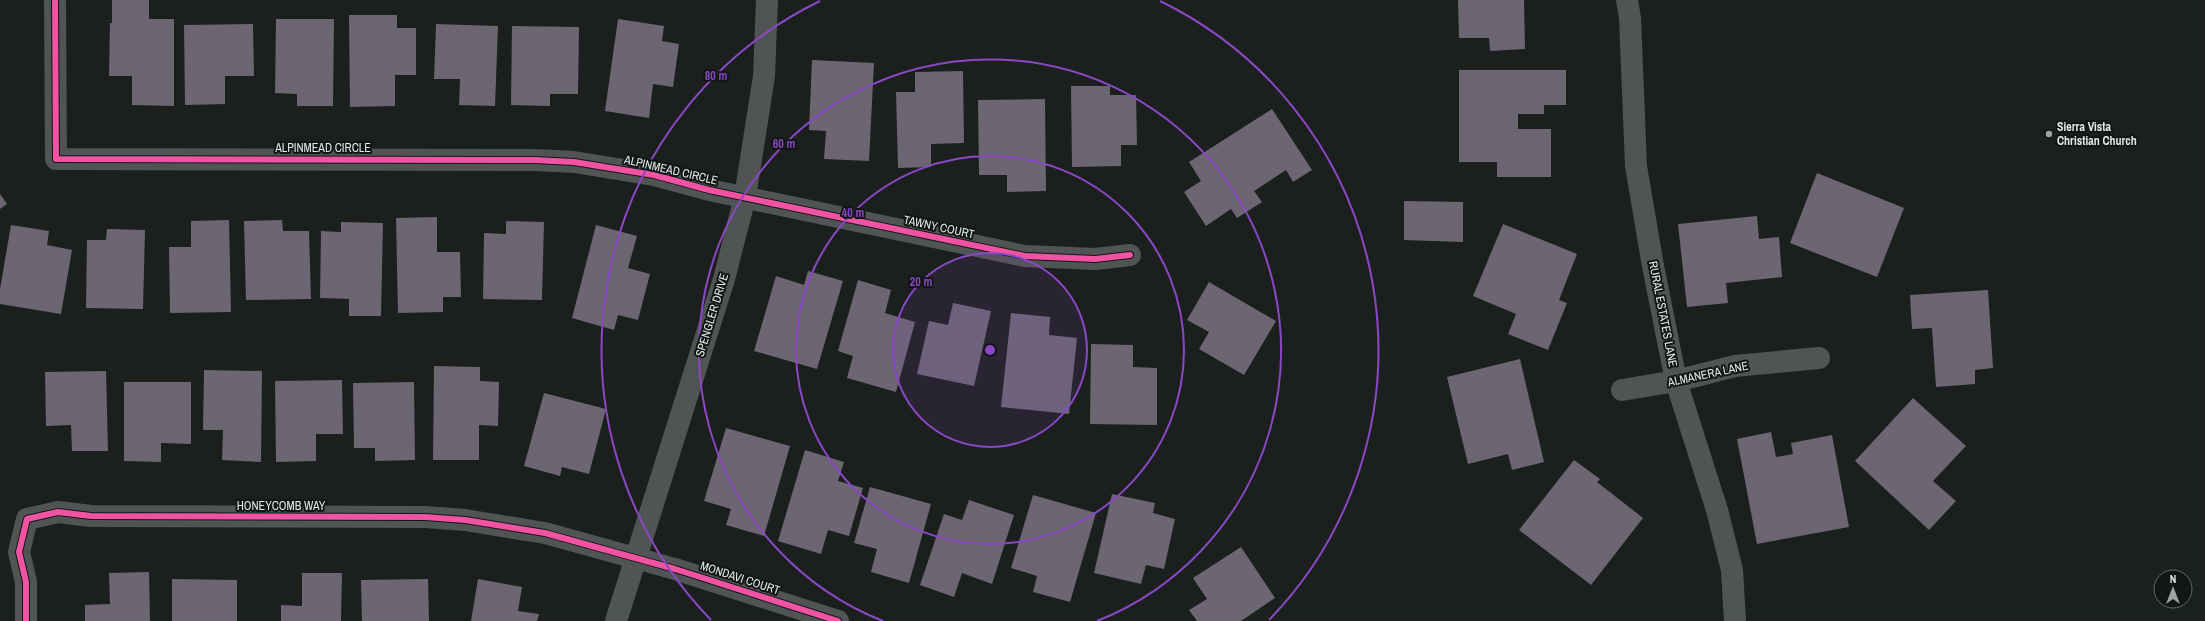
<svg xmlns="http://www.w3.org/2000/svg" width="2205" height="621" viewBox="0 0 2205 621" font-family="'Archivo Narrow',sans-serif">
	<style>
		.building { fill: #6c6672 }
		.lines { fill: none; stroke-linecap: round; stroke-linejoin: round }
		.minor { stroke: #515454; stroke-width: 22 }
		.cycleway-casing { stroke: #111716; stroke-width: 8 }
		.cycleway { stroke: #f153a3; stroke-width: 6 }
		.ring { fill: none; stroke: #8b48c5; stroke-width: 2 }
		.poi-dot { fill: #9ea2a1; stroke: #111716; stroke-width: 1.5 }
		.labels { text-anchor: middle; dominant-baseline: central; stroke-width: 4; stroke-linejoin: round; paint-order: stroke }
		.poi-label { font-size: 12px; font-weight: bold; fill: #e4e8e8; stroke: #111716; text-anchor: start }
		.street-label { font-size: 12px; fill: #e4e8e8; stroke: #111716 }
		.centre { fill: #8b48c5; stroke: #111716; stroke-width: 2 }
		.ring-label { font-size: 12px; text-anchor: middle; font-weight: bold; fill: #8b48c5; stroke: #111716; stroke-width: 4; stroke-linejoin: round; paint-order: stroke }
	</style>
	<rect width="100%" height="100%" fill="#1b1f1e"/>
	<g class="building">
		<polygon points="112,0 149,0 149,19 174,19 174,106 132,105 132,76 109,76 110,23 112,23"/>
		<polygon points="1458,0 1524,0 1525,49 1490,51 1489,38 1459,38"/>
		<polygon points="349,15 397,15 397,28 416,28 416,75 395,75 395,106 350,107"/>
		<polygon points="276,19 334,19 333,106 297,106 297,94 275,93"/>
		<polygon points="618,19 664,26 662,41 679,44 673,87 653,84 649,118 605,111"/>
		<polygon points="253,24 254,76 225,76 225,104 185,105 184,25"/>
		<polygon points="436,24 498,26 495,106 459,105 460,79 434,79"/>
		<polygon points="512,26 579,27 578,94 550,94 550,106 511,105"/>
		<polygon points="812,60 874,63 869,161 824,159 826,131 809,130"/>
		<polygon points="1459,70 1566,70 1566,105 1544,105 1544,114 1518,114 1518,129 1551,129 1551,177 1497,177 1497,162 1459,162"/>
		<polygon points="963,71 964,143 931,144 931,167 898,168 896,92 915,92 915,72"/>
		<polygon points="1071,86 1110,86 1110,95 1136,95 1137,145 1121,145 1121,166 1072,167"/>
		<polygon points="1045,99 1046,191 1007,192 1007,175 979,175 978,100"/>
		<polygon points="1272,109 1312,170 1293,182 1286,170 1254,191 1262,202 1237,218 1231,209 1206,226 1184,192 1201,181 1189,162"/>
		<polygon points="1817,173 1904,208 1877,277 1790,243"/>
		<polygon points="0,194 7,204 0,209"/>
		<polygon points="1404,201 1463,202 1463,242 1404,240"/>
		<polygon points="1757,216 1759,239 1779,237 1782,277 1726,283 1728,303 1687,307 1678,224"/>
		<polygon points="437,217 437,252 460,252 461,297 443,297 443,312 398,313 396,218"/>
		<polygon points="229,220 231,312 170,313 169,247 191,247 191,221"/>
		<polygon points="282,220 283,231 309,231 311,299 246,300 244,221"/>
		<polygon points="506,221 544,222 542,300 483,299 484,233 506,234"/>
		<polygon points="341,222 383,223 381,316 349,316 349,299 320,298 321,231 341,232"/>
		<polygon points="1503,224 1577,254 1559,300 1567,303 1548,350 1508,334 1516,314 1473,296"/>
		<polygon points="11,225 49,231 47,245 72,250 61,314 0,304 0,289"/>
		<polygon points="596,225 637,236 628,268 650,274 638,320 618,315 614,330 572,318"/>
		<polygon points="107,229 145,230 143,309 86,308 87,240 106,240"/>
		<polygon points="808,271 843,281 817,369 754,351 776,276 804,285"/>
		<polygon points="858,280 891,290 885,313 915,322 896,392 847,378 853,356 838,351"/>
		<polygon points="1209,282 1276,321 1244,375 1199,349 1209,332 1187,320"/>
		<polygon points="1988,290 1993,368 1975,370 1975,384 1936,387 1932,328 1912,329 1910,295"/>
		<polygon points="953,303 991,311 974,386 917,374 929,321 948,325"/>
		<polygon points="1011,313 1050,317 1049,335 1077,338 1069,414 1001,407"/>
		<polygon points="1091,344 1133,345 1133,367 1157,368 1157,425 1090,424"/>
		<polygon points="1520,359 1544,462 1512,470 1508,454 1468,464 1447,377"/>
		<polygon points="434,366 480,367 480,381 499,382 498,426 479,425 479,460 433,460"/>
		<polygon points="204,370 262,371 261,462 222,460 223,430 203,430"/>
		<polygon points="106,371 108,451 72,451 71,425 46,426 45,372"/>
		<polygon points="342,380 343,434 316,434 316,461 276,462 275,381"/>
		<polygon points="124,382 191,382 191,444 161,443 161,462 124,461"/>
		<polygon points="414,382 415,460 375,461 375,448 354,448 353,383"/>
		<polygon points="544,393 606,409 589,474 562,467 560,476 524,466"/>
		<polygon points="1913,398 1966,446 1933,481 1956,501 1929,530 1855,461"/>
		<polygon points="726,428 790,446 764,536 726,525 731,509 704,501"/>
		<polygon points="1771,432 1776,457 1793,454 1791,443 1832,435 1849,527 1757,544 1737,439"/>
		<polygon points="805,450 844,462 838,481 863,488 849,536 828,530 821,554 778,541"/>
		<polygon points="1574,460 1600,479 1597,482 1643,518 1591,585 1519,530"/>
		<polygon points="870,487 931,504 909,583 871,572 877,549 854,543"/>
		<polygon points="1112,494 1155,503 1153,513 1175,519 1164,569 1146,565 1141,584 1094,573"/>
		<polygon points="1033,495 1096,513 1070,602 1033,592 1037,576 1011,568"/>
		<polygon points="969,500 1014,515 992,584 962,573 954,597 920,585 944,514 962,520"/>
		<polygon points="1241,547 1275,598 1241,621 1197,621 1189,610 1207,599 1193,578"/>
		<polygon points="149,572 150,621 85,621 85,605 110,604 109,573"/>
		<polygon points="302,573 342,573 341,621 281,621 281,605 302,606"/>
		<polygon points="172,579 237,580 237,621 172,621"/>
		<polygon points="428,579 429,621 362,621 361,580"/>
		<polygon points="478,579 522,587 518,611 539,614 537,621 471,621"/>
	</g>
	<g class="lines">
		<g class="minor">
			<polyline points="55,0 56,159 534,160 574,162 654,175 709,190 1025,256 1095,259 1130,255"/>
			<polyline points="1627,0 1630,18 1636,166 1653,266 1676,381 1717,510 1732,570 1735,621"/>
			<polyline points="1622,390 1676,381 1735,366 1819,358"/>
			<polyline points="26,621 26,582 19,552 27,519 58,512 91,516 425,517 465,520 545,533 675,569 838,621"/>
			<polyline points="616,621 724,279 745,197 764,76 767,0"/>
		</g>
		<g class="cycleway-casing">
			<g id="cycleway">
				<polyline points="55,0 56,159 534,160 574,162 654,175 709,190 1025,256 1095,259 1130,255"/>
				<polyline points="26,621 26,582 19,552 27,519 58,512 91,516 425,517 465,520 545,533 675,569 838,621"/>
			</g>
		</g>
		<use href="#cycleway" class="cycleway"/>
	</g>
	<circle cx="990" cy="350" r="97" fill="#8b48c5" fill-opacity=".12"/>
	<g class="ring">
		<circle cx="990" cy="350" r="97"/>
		<circle cx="990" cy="350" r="194"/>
		<path d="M883 621A291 291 0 1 1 1097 621"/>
		<path d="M711 620A388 388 0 0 1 820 1M1160 1A388 388 0 0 1 1269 620"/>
	</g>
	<circle class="poi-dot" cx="2049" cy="134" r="4"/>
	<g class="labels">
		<g class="poi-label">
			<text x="2057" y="127">Sierra Vista<tspan x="2057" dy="14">Christian Church</tspan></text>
		</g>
		<g class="street-label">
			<text x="323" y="148">ALPINMEAD CIRCLE</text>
			<text transform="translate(671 170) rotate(13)">ALPINMEAD CIRCLE</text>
			<text transform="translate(939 227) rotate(12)">TAWNY COURT</text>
			<text transform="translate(1663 314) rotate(79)">RURAL ESTATES LANE</text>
			<text transform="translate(712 315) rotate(-73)">SPENGLER DRIVE</text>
			<text transform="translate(1708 374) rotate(-12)">ALMANERA LANE</text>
			<text x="281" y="506">HONEYCOMB WAY</text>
			<text transform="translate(740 578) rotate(18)">MONDAVI COURT</text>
		</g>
	</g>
	<circle cx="990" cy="350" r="6" class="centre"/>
	<g class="ring-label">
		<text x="716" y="80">80 m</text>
		<text x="784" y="148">60 m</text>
		<text x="853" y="217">40 m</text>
		<text x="921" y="286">20 m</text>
	</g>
	<g transform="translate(2173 589)"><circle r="19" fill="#111716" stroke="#656b6a"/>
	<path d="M0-3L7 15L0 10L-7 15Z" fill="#9ea2a1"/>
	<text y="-6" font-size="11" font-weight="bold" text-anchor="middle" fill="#e4e8e8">N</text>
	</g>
</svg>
